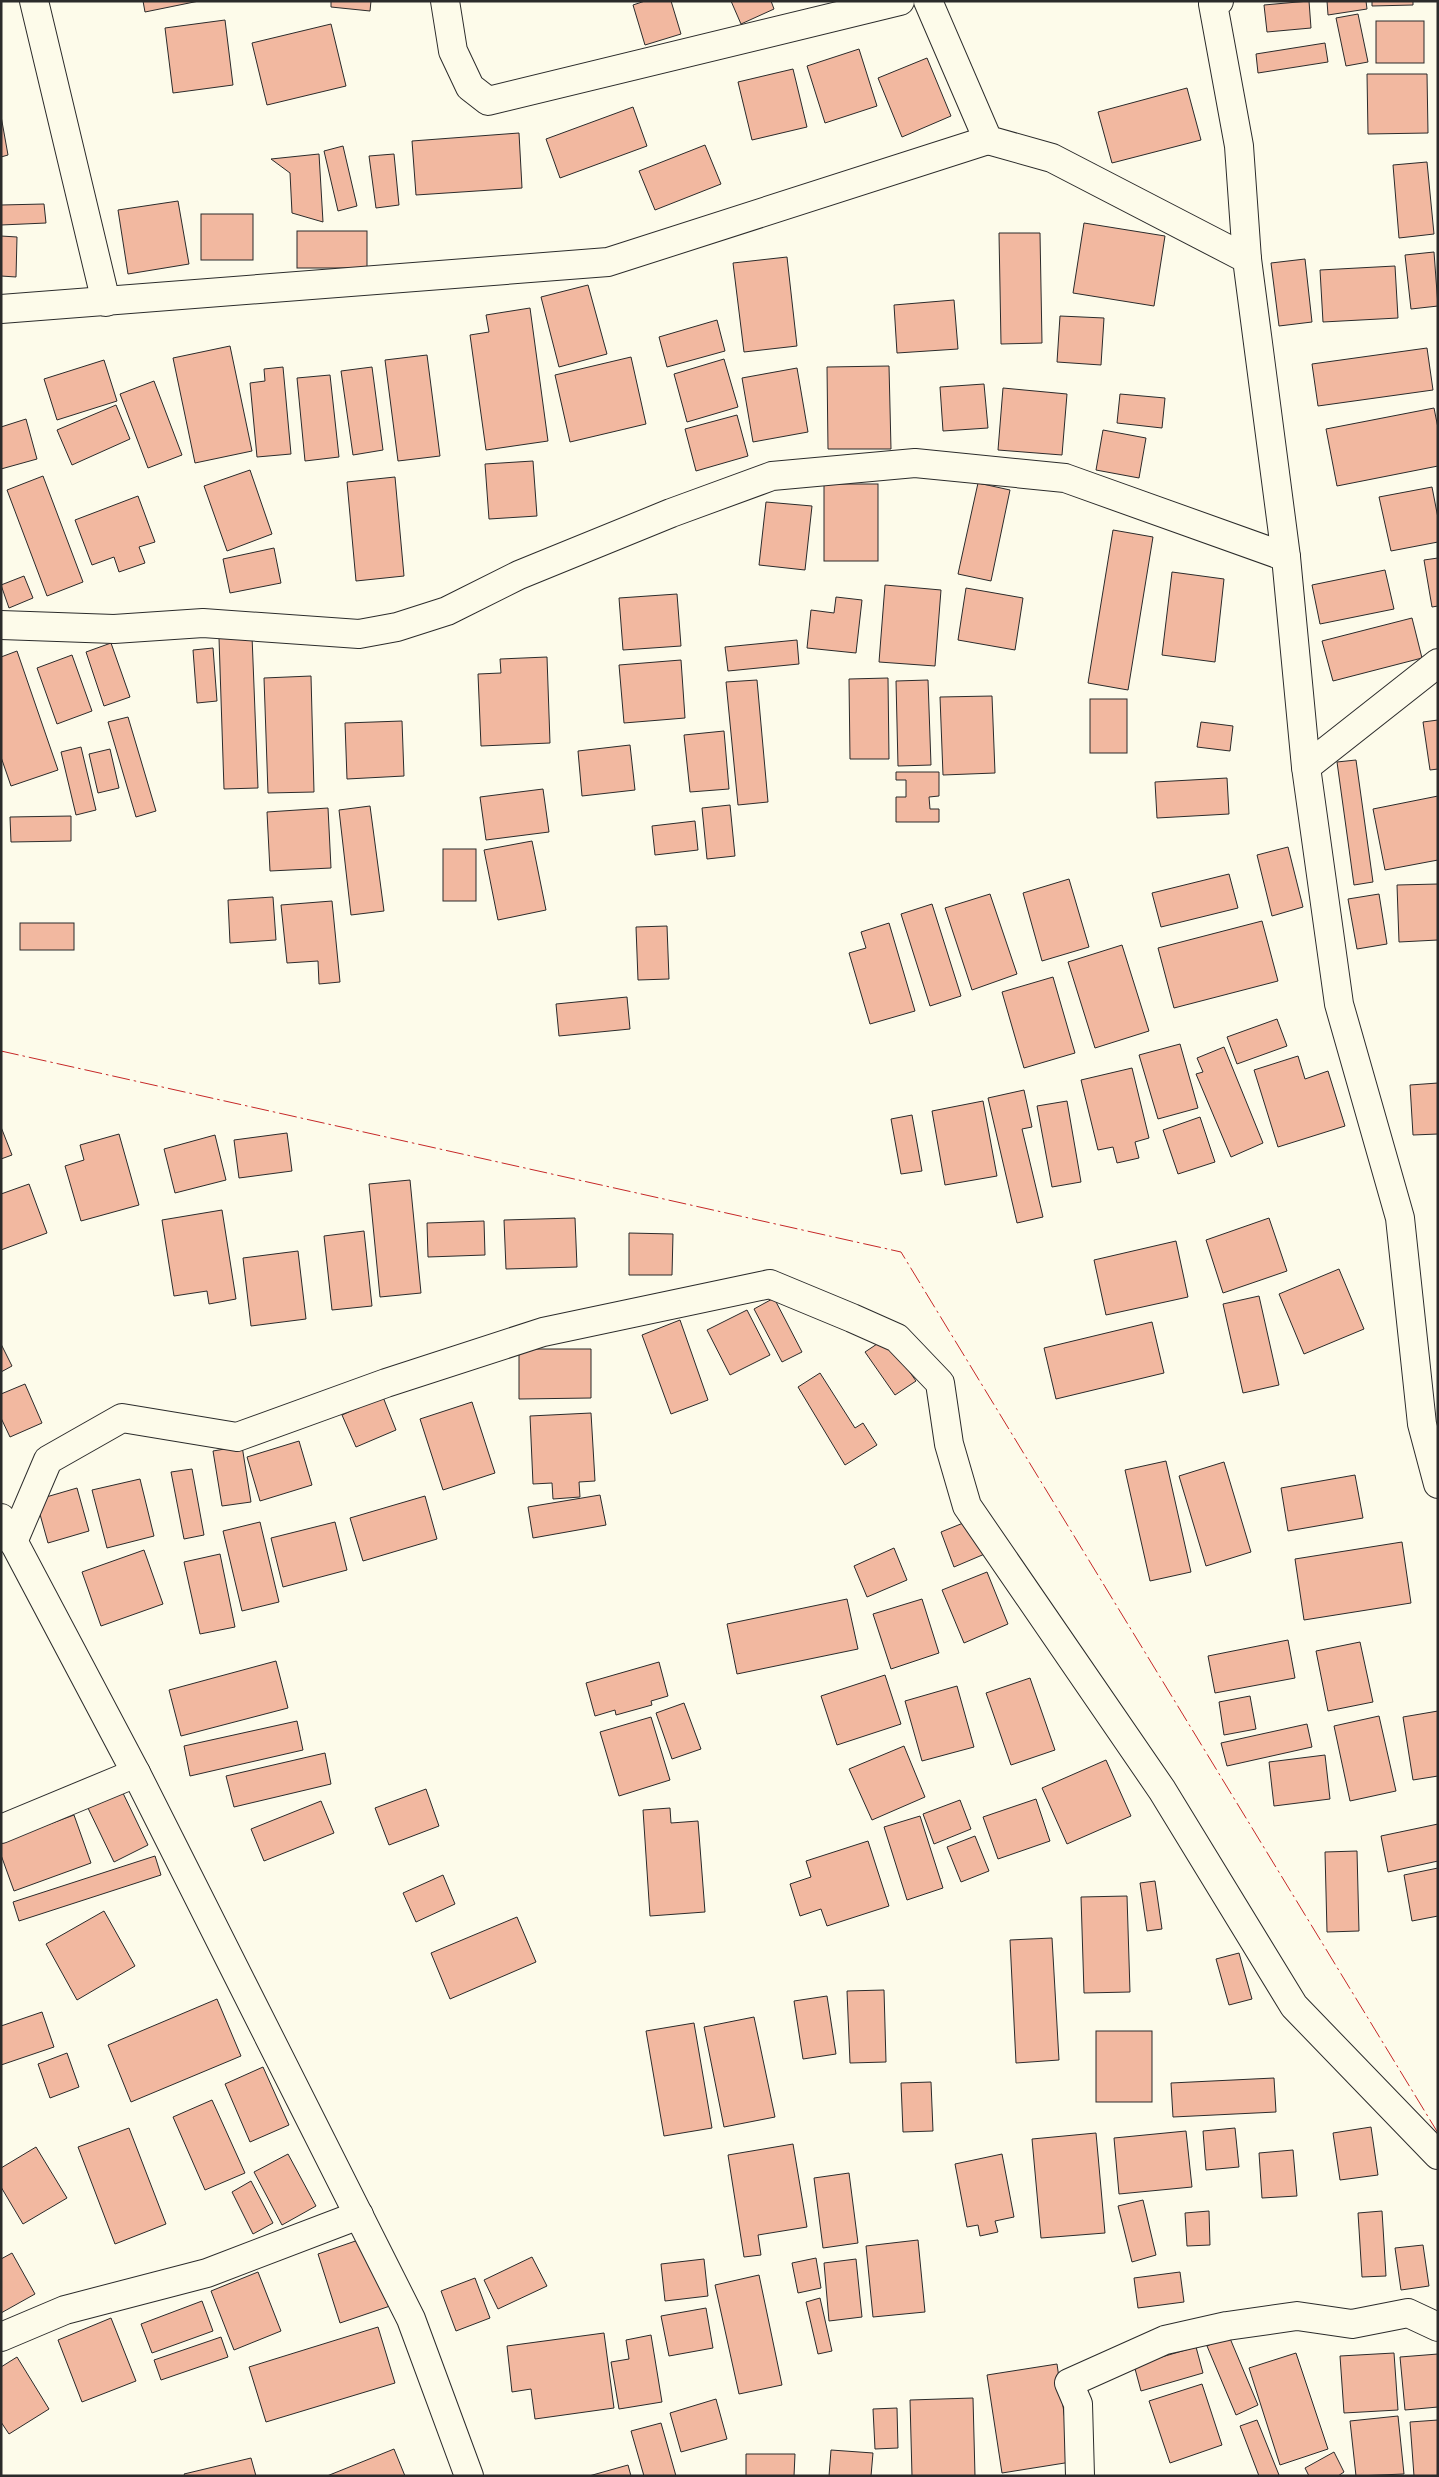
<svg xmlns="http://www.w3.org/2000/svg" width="1439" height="2477" viewBox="0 0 1439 2477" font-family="Jost,sans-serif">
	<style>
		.building { fill: #f2b8a0; stroke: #2b2b2b }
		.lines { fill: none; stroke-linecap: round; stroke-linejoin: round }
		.minor-casing { stroke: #2b2b2b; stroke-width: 30 }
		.minor { stroke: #fdfbea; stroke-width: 28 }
		.power { stroke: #c62828; stroke-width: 1; stroke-dasharray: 18 4 2.5 4; stroke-linecap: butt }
	</style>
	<rect width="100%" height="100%" fill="#fdfbea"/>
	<g class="building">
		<polygon points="143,1 199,1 145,12"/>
		<polygon points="331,1 371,1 370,11 331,7"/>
		<polygon points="645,1 671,1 681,34 645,45 633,5"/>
		<polygon points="731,1 771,1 774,9 741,24"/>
		<polygon points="1309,1 1311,28 1267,32 1264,5"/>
		<polygon points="1327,1 1366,1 1367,9 1328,15"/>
		<polygon points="1372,1 1413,1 1413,5 1372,6"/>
		<polygon points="1358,14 1368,62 1346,66 1336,18"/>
		<polygon points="225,20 233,85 173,93 165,28"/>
		<rect x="1376" y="21" width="48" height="42"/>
		<polygon points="331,24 346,86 267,105 252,43"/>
		<polygon points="1325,43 1328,62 1258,73 1256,54"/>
		<polygon points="859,49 877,106 825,123 807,66"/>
		<polygon points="927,58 951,116 902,137 878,78"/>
		<polygon points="793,69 807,127 752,140 738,82"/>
		<polygon points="1367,74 1427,74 1428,133 1368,134"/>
		<polygon points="1187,88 1201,140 1112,163 1098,112"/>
		<polygon points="633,107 647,146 560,178 546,139"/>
		<polygon points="1,116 8,155 1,157"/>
		<polygon points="519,133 522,188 416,195 412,141"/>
		<polygon points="705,145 721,184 655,210 639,171"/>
		<polygon points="343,146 357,206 338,211 324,151"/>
		<polygon points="319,154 323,222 292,213 290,173 271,159"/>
		<polygon points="394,154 399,205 376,208 369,156"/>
		<polygon points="1427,162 1434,234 1399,238 1393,165"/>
		<polygon points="178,201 189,264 128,274 118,210"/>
		<polygon points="44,204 46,223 1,225 1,205"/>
		<rect x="201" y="214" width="52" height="46"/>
		<polygon points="1084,223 1165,236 1154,306 1073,293"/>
		<rect x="297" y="231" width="70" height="37"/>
		<polygon points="999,233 1040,233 1042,343 1001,344"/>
		<polygon points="1,236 17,237 16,277 1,276"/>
		<polygon points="1434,252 1438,306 1411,309 1405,255"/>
		<polygon points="787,257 797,346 744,352 733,263"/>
		<polygon points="1305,259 1312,322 1279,326 1271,263"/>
		<polygon points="1395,266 1398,318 1323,322 1320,270"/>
		<polygon points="588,285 607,354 559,367 541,297"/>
		<polygon points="954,300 958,349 897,353 894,305"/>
		<polygon points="530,308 548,441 486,450 470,335 489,332 486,315"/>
		<polygon points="1060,316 1104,318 1101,365 1057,362"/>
		<polygon points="717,320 725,351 667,367 659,337"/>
		<polygon points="230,346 252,451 195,463 173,358"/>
		<polygon points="1427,348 1433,390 1318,406 1312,364"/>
		<polygon points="427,355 440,456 398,461 385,360"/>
		<polygon points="631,357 646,424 570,442 555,375"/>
		<polygon points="724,359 738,407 687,422 674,374"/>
		<polygon points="104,360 117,401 57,420 44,379"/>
		<polygon points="889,366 891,449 828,449 827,367"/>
		<polygon points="283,367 291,454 257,457 250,383 265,381 264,369"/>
		<polygon points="372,367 383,450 353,455 341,371"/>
		<polygon points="797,368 808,432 753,442 742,378"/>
		<polygon points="330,375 339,457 305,461 297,378"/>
		<polygon points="154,381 182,455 148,468 120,394"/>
		<polygon points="984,384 988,428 943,431 940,387"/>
		<polygon points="1003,388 1067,394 1062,455 998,450"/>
		<polygon points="1120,394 1165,398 1162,428 1117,423"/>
		<polygon points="116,405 130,439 72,465 57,430"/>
		<polygon points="1434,408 1438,428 1438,466 1337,486 1326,429"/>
		<polygon points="737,415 748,456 696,471 685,429"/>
		<polygon points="26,419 37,459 1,469 1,427"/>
		<polygon points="1103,430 1146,438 1139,478 1096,470"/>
		<polygon points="533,461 537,516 489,519 485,464"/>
		<polygon points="250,470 272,534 227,551 204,486"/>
		<polygon points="43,476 83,582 47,596 7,490"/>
		<polygon points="395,477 404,576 356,581 347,482"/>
		<polygon points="978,483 1010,490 991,581 958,574"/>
		<rect x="824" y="484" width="54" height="77"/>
		<polygon points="1432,487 1438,518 1438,542 1391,551 1379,497"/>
		<polygon points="138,496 155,542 139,547 145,563 119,572 114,557 92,565 75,520"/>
		<polygon points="766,502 812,506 805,570 759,565"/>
		<polygon points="1113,530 1153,537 1128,690 1088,683"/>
		<polygon points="274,548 281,583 230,593 223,559"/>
		<polygon points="1438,558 1438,606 1432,607 1424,560"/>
		<polygon points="1385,570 1394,609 1320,624 1312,585"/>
		<polygon points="1172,572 1224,579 1215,662 1162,655"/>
		<polygon points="24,576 33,598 9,608 1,585"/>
		<polygon points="885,585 941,590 935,666 879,662"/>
		<polygon points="966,588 1023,598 1015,650 958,640"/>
		<polygon points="677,594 681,646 623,650 619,598"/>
		<polygon points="836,597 862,600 856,653 807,648 811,610 834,613"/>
		<polygon points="1412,618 1422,658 1333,681 1322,641"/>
		<polygon points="252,636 258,788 224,789 219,638"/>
		<polygon points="797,640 799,664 728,671 725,647"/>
		<polygon points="111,643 130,697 104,706 86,652"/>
		<polygon points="213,648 217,701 197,703 193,650"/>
		<polygon points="17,651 58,770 11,786 1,757 1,657"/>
		<polygon points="72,655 92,711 57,724 37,668"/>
		<polygon points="547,657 550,743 481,746 478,674 501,673 500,659"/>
		<polygon points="681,660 685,718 624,723 619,665"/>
		<polygon points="311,676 314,792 268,793 264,678"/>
		<polygon points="888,678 889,759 850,759 849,679"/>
		<polygon points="757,680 768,802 738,805 726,682"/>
		<polygon points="928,680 931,765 898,766 896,681"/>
		<polygon points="992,696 995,773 943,775 940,697"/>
		<rect x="1090" y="699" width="37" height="54"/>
		<polygon points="128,717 156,811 136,817 108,722"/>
		<polygon points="1438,720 1438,769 1430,770 1423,722"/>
		<polygon points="402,721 404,776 347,779 345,723"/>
		<polygon points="1201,722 1233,726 1230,751 1197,747"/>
		<polygon points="724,731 729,789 690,792 684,735"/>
		<polygon points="630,745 635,790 582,796 578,751"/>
		<polygon points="81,747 96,810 76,815 61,752"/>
		<polygon points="110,749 119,788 98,793 89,754"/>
		<polygon points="1356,760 1373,882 1354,885 1337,762"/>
		<polygon points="896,772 939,772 939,796 929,797 930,809 939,809 939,822 896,822 896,797 906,797 906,780 896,780"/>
		<polygon points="1227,778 1229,814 1157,818 1155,782"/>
		<polygon points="543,789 549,832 486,840 480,797"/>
		<polygon points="1438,796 1438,860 1385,870 1373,809"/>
		<polygon points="730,805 735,856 707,859 702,808"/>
		<polygon points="370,806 384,911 351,915 339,810"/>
		<polygon points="328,808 331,868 270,871 267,812"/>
		<polygon points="71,816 71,841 11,842 10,817"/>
		<polygon points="695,821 698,850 655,855 652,826"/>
		<polygon points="532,841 546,910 498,920 484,850"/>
		<polygon points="1288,847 1303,907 1272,916 1257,855"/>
		<rect x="443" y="849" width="33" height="52"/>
		<polygon points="1229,874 1238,908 1161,927 1152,893"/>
		<polygon points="1069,879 1089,947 1042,961 1023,893"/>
		<polygon points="1438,884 1438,940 1399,942 1397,885"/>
		<polygon points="990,894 1017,974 972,990 945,908"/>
		<polygon points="1379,894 1387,944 1357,949 1348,899"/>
		<polygon points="273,897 276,940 230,943 228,900"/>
		<polygon points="332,901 340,982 319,984 318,961 287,963 281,905"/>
		<polygon points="932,904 961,996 930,1006 901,914"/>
		<polygon points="1262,921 1278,981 1174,1008 1158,948"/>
		<rect x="20" y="923" width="54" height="27"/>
		<polygon points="889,923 915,1011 870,1024 849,953 866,948 861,932"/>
		<polygon points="667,926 669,979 638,980 636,927"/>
		<polygon points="1122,945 1149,1031 1095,1048 1068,962"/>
		<polygon points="1053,977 1075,1053 1024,1068 1002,992"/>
		<polygon points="627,997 630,1029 559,1036 556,1004"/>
		<polygon points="1277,1019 1287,1046 1237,1064 1227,1037"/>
		<polygon points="1180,1044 1198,1108 1158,1119 1139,1055"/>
		<polygon points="1224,1047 1263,1143 1231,1157 1196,1074 1203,1072 1197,1058"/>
		<polygon points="1298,1056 1305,1079 1328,1071 1345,1126 1278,1147 1254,1070"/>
		<polygon points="1132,1068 1149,1138 1135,1142 1139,1158 1117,1163 1113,1147 1098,1150 1081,1080"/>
		<polygon points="1438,1083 1438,1134 1413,1135 1410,1085"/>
		<polygon points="1024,1090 1032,1127 1022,1129 1043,1217 1017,1223 988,1098"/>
		<polygon points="983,1101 997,1176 945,1185 932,1111"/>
		<polygon points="1067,1101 1081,1182 1052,1187 1037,1106"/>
		<polygon points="912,1115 922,1171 901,1174 891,1119"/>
		<polygon points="1200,1117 1215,1162 1178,1174 1163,1130"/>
		<polygon points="1,1127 12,1155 1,1159"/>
		<polygon points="287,1133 292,1171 239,1178 234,1140"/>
		<polygon points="119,1134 139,1205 81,1221 65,1166 84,1160 80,1145"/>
		<polygon points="215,1135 226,1180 175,1193 164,1149"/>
		<polygon points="410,1180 421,1293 380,1297 369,1184"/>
		<polygon points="29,1184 47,1233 1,1250 1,1194"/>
		<polygon points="222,1210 236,1299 209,1304 207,1291 174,1296 162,1220"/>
		<polygon points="575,1218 577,1267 506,1269 504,1220"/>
		<polygon points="1269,1218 1287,1271 1223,1293 1206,1240"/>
		<polygon points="484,1221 485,1255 428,1257 427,1223"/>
		<polygon points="364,1231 372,1306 332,1310 324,1236"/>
		<polygon points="629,1233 673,1234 672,1275 629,1275"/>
		<polygon points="1176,1241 1188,1297 1106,1315 1094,1260"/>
		<polygon points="298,1251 306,1319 251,1326 243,1258"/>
		<polygon points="1339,1269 1364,1329 1304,1354 1279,1294"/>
		<polygon points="1259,1296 1279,1385 1243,1393 1223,1304"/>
		<polygon points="774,1298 802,1352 782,1362 754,1309"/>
		<polygon points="747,1310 770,1355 730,1375 707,1330"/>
		<polygon points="680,1320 708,1400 671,1414 642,1335"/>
		<polygon points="1152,1322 1164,1373 1056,1399 1044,1348"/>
		<polygon points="886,1338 916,1381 895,1395 865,1352"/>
		<polygon points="1,1344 12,1366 1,1372"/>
		<polygon points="519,1349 591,1349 591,1398 519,1399"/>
		<polygon points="820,1373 855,1428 863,1423 877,1445 845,1465 798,1387"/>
		<polygon points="25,1384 42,1423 10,1437 1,1418 1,1394"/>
		<polygon points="383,1397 396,1430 356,1447 342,1415"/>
		<polygon points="472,1402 495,1473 443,1490 420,1419"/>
		<polygon points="591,1413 595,1481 579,1482 580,1497 553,1499 552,1483 533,1484 530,1416"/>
		<polygon points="299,1441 312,1485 260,1501 247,1457"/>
		<polygon points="242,1446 251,1502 222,1506 213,1451"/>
		<polygon points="1166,1461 1191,1572 1150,1581 1125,1470"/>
		<polygon points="1224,1462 1251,1552 1206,1566 1179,1476"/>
		<polygon points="192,1469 204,1535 184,1539 171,1472"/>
		<polygon points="1355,1475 1363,1518 1288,1531 1281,1488"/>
		<polygon points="140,1479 154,1536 107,1548 92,1490"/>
		<polygon points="77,1488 89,1531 48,1543 36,1500"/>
		<polygon points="600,1495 606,1525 533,1538 528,1507"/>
		<polygon points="425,1496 437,1539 363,1561 350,1518"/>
		<polygon points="973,1519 987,1553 954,1567 941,1532"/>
		<polygon points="260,1522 279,1602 242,1611 223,1531"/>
		<polygon points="335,1522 347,1570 283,1587 271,1538"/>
		<polygon points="1402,1542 1411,1603 1304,1620 1295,1559"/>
		<polygon points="894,1548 907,1580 867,1597 854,1566"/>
		<polygon points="144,1550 163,1604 101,1626 82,1572"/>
		<polygon points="220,1554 235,1627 200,1634 184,1562"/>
		<polygon points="987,1572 1008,1624 964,1643 942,1590"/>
		<polygon points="847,1599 858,1649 737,1674 727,1624"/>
		<polygon points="922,1599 939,1653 891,1669 873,1614"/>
		<polygon points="1288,1640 1295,1678 1215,1693 1208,1656"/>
		<polygon points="1360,1642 1373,1702 1328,1711 1316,1651"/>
		<polygon points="276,1661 288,1708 181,1736 169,1690"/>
		<polygon points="659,1662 668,1696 651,1701 652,1705 616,1715 615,1710 595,1716 586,1683"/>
		<polygon points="885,1675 901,1724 837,1745 821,1696"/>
		<polygon points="1030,1678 1055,1750 1011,1765 986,1693"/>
		<polygon points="957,1686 974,1747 922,1761 905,1701"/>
		<polygon points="1250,1696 1256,1729 1224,1735 1219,1702"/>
		<polygon points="684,1703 701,1749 672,1759 656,1713"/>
		<polygon points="1438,1711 1438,1776 1413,1780 1403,1717"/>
		<polygon points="1379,1716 1396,1791 1350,1801 1334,1726"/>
		<polygon points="651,1717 670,1780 619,1796 600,1732"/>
		<polygon points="297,1721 303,1750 190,1776 184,1746"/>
		<polygon points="1307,1724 1312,1747 1227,1766 1221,1743"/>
		<polygon points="904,1746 925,1797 872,1820 849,1769"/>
		<polygon points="325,1753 331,1784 234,1807 226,1776"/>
		<polygon points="1325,1755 1330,1799 1274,1806 1269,1762"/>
		<polygon points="1106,1760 1131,1816 1067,1844 1042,1788"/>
		<polygon points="121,1789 148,1845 114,1862 87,1806"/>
		<polygon points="426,1789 439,1826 389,1845 375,1808"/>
		<polygon points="1036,1799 1050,1841 998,1859 983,1817"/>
		<polygon points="960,1800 971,1829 934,1844 923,1814"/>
		<polygon points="321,1801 334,1833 264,1861 251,1829"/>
		<polygon points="670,1808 671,1823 698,1821 705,1912 650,1916 643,1810"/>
		<polygon points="74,1815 91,1863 14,1891 1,1855 1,1842"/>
		<polygon points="920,1816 943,1888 907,1900 884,1827"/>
		<polygon points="1438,1824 1438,1861 1388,1872 1381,1836"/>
		<polygon points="975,1836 989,1871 961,1882 947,1847"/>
		<polygon points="868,1841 889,1906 827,1926 821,1909 800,1916 790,1884 811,1877 806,1861"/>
		<polygon points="1357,1851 1359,1931 1327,1932 1325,1852"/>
		<polygon points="155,1856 161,1875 19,1921 13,1902"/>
		<polygon points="1438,1868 1438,1916 1412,1921 1404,1875"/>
		<polygon points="443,1875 455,1904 416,1922 403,1893"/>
		<polygon points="1155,1881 1162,1929 1147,1931 1140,1883"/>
		<polygon points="1127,1896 1130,1992 1084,1993 1081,1897"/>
		<polygon points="104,1911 135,1966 77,2000 46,1944"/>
		<polygon points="517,1917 536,1962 450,1999 431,1953"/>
		<polygon points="1052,1938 1059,2060 1016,2063 1010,1940"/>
		<polygon points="1239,1953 1252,1999 1229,2005 1216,1959"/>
		<polygon points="884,1990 886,2062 850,2063 847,1991"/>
		<polygon points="827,1996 836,2054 803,2059 794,2001"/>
		<polygon points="217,1999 241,2056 131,2102 108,2045"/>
		<polygon points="42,2012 54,2047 1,2065 1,2026"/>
		<polygon points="754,2017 775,2117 724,2127 704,2027"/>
		<polygon points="694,2023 712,2128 664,2136 646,2031"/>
		<rect x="1096" y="2031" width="56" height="71"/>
		<polygon points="67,2053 79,2087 50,2098 38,2064"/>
		<polygon points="263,2067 289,2125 250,2142 225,2084"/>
		<polygon points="1274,2078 1276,2112 1173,2117 1171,2083"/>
		<polygon points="931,2082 933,2131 903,2132 901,2083"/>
		<polygon points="212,2100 245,2173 205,2190 173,2117"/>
		<polygon points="1371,2127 1378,2175 1340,2180 1333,2133"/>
		<polygon points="129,2128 166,2224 115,2244 78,2147"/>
		<polygon points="1235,2128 1239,2167 1206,2170 1203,2131"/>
		<polygon points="1186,2131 1192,2187 1119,2194 1114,2138"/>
		<polygon points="1096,2133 1105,2233 1041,2238 1032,2139"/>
		<polygon points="793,2144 807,2227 758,2235 761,2255 744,2257 728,2155"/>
		<polygon points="36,2147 67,2198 23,2224 1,2187 1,2168"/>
		<polygon points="1293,2150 1297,2196 1262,2198 1259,2153"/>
		<polygon points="288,2154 316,2206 282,2225 254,2172"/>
		<polygon points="1002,2154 1014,2217 995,2221 998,2232 980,2236 978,2225 967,2227 955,2164"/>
		<polygon points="849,2173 858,2243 823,2248 814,2178"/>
		<polygon points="251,2181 273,2223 253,2234 232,2192"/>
		<polygon points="1143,2200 1156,2255 1132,2262 1118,2206"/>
		<polygon points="1209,2211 1210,2245 1187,2246 1185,2213"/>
		<polygon points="1382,2211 1386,2276 1362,2277 1358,2213"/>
		<polygon points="367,2237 390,2306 340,2323 318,2254"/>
		<polygon points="918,2240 925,2312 873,2317 866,2246"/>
		<polygon points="1423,2245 1429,2286 1401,2290 1395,2248"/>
		<polygon points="12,2253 35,2294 1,2313 1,2259"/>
		<polygon points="532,2257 547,2286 498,2309 484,2280"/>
		<polygon points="816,2258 821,2288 798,2293 792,2263"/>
		<polygon points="704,2259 708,2296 665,2301 661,2264"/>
		<polygon points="856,2259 862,2317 829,2321 824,2263"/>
		<polygon points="258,2272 281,2331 234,2350 211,2291"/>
		<polygon points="1180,2272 1184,2302 1138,2308 1134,2278"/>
		<polygon points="759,2275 782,2385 739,2394 715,2285"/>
		<polygon points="475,2278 490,2318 456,2331 441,2291"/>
		<polygon points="820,2298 832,2351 818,2354 806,2302"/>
		<polygon points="202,2301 213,2331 152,2353 141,2324"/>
		<polygon points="706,2308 713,2348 669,2356 661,2316"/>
		<polygon points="111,2318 136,2381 82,2402 58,2340"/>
		<polygon points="378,2327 395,2383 266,2422 249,2367"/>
		<polygon points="604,2333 614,2408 535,2419 531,2389 512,2392 507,2346"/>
		<polygon points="651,2335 662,2402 619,2409 611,2362 629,2359 626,2340"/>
		<polygon points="1229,2336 1258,2405 1236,2415 1207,2346"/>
		<polygon points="221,2337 228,2357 161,2380 154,2360"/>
		<polygon points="1196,2347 1203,2373 1141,2391 1134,2365"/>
		<polygon points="1296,2353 1328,2449 1280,2465 1249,2368"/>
		<polygon points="1394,2353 1398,2410 1344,2413 1340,2356"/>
		<polygon points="1438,2354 1438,2407 1405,2410 1400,2357"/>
		<polygon points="17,2357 49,2409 9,2434 1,2422 1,2367"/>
		<polygon points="1057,2364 1071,2462 1002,2473 987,2375"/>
		<polygon points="1202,2384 1222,2445 1170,2463 1149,2401"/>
		<polygon points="973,2398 975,2476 912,2476 910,2400"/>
		<polygon points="716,2399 727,2439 681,2452 670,2413"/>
		<polygon points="897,2408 898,2448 875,2449 873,2409"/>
		<polygon points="1398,2416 1404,2474 1356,2476 1350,2421"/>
		<polygon points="1257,2420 1279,2475 1277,2476 1259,2476 1240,2426"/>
		<polygon points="1438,2420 1438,2476 1414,2476 1410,2422"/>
		<polygon points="661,2423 676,2476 644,2476 631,2431"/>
		<polygon points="394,2449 405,2476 327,2476"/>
		<polygon points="831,2450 873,2453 871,2476 829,2476"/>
		<polygon points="1334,2452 1344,2472 1338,2476 1309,2476 1305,2468"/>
		<polygon points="746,2454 795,2454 794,2476 746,2476"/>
		<polygon points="251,2458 256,2476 185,2476 184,2474"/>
		<polygon points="628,2465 631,2476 589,2476"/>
	</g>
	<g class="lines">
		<g class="minor-casing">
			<g id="minor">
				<polyline points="34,1 106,302"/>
				<polyline points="445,1 453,51 470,87 488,101 900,1"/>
				<polyline points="928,1 988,140 1052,158 1247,259 1286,557 1306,767 1339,1004 1400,1218 1422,1424 1438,1484"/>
				<polyline points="1219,1 1213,4 1239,146 1247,259"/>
				<polyline points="1,309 608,262 988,140"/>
				<polyline points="1,625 114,629 203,623 359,634 397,627 447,611 519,575 671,513 772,476 915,463 1065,478 1286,557"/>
				<polyline points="1306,767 1438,663"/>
				<polyline points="1,1518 136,1773 411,2319 469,2476"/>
				<polyline points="13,1542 48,1460 122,1418 237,1437 386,1383 543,1332 770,1284 852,1318 897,1338 940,1383 949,1444 967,1506 1162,1790 1294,2006 1438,2155"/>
				<polyline points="1,1829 136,1773"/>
				<polyline points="1,2337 65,2310 207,2273 359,2215"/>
				<polyline points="1080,2476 1078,2404 1069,2383 1165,2340 1227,2326 1297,2316 1352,2324 1408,2313 1438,2327"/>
			</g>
		</g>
		<use href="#minor" class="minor"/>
		<polyline class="power" points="1,1051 901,1252 1438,2133"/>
	</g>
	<rect width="1439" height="2477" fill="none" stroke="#2b2b2b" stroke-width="5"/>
</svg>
